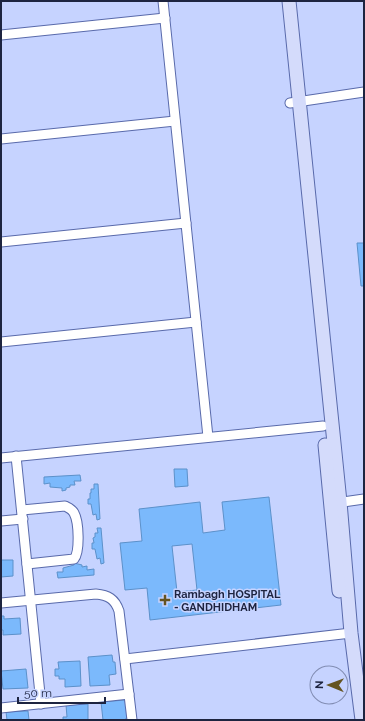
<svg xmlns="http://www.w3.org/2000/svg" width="365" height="721" viewBox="0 0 365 721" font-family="Raleway,sans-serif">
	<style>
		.building { fill: #7bb9fc; stroke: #5c91ca; fill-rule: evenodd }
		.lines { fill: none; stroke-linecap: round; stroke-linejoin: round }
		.minor-casing { stroke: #596aab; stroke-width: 11 }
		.secondary-casing { stroke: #596aab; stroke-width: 15 }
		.minor { stroke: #fff; stroke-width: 9 }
		.secondary { stroke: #d4dbfb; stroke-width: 13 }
		.poi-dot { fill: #645421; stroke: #c6d3ff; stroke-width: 1.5 }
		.labels { text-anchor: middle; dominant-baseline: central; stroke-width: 3; stroke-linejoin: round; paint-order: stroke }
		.poi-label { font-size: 11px; font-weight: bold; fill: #1d2440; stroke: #c6d3ff; text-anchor: start }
	</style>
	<rect width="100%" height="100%" fill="#c6d3ff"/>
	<g class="building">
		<polygon points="357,243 364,243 364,286 361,286"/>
		<polygon points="174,469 187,469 188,486 175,487"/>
		<polygon points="80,475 81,481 74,481 75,485 70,485 70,487 66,488 66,490 62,491 62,488 50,487 50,483 44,484 44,477"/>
		<polygon points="94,484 98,484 100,519 97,520 96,514 93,515 91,504 88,504 88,499 90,499 90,493 91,493 91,489 94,489"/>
		<path d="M 269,497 L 281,605 L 150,620 L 147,588 L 125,590 L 120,543 L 142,541 L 139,509 L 200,502 L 203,533 L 225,530 L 222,502 ZM 192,544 L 197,590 L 177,592 L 172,546 Z"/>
		<polygon points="97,528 101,528 104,563 101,564 100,558 97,559 95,549 92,549 92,543 94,543 93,538 95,537 95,533 98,533"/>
		<polygon points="1,560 13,560 13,576 1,577"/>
		<polygon points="74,563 82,565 82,567 87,566 87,570 94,569 94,575 58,578 57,572 63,572 63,568 74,565"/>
		<polygon points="1,616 4,616 4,619 20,618 21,634 3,635 3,630 1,630"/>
		<polygon points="112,655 113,662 115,662 116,674 109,675 110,685 90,686 88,657"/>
		<polygon points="80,661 81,686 65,687 65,679 59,679 59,676 55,676 55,669 59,669 58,662"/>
		<polygon points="26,669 28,688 3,689 1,671"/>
		<polygon points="125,700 128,717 126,718 126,720 103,720 101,702"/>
		<polygon points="88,704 88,720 63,720 63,717 67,717 66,705"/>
		<polygon points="28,711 29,720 7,720 6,712"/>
	</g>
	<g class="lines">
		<g class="minor-casing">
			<g id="minor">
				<polyline points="163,1 208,437"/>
				<polyline points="1,35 165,18"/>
				<polyline points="290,103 364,92"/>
				<polyline points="1,139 175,121"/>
				<polyline points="1,242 186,223"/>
				<polyline points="1,342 196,322"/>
				<polyline points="16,456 41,704"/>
				<polyline points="1,458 323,426"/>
				<polyline points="336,503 364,499"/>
				<path d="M 22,510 L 65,506 C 69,508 72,509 74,513 C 79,522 80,552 74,559 L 27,564"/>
				<polyline points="1,521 23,519"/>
				<path d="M 1,603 L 96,594 C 108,595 115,599 119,611 L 132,720"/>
				<polyline points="125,659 351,633"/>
				<polyline points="1,708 129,694"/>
			</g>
		</g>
		<g class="secondary-casing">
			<g id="secondary">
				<polyline points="289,1 340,502 351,633 362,720"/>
				<polyline points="325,445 339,591"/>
			</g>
		</g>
		<use href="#minor" class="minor"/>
		<use href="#secondary" class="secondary"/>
	</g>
	<path class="poi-dot" d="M163 594h4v4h4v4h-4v4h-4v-4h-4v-4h4z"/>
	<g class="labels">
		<g class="poi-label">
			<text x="174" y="594">Rambagh HOSPITAL<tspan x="174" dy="13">- GANDHIDHAM</tspan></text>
		</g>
	</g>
	<rect width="365" height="721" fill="none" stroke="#1d2440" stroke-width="4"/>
	<g transform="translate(329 685) rotate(271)"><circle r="19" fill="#c6d3ff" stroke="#828db3"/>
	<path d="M0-3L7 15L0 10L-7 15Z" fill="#645421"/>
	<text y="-6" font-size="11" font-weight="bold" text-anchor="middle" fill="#1d2440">N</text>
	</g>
	<path d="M18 697v6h87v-6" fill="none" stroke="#1d2440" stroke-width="2"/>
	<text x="24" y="697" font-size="12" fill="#1d2440" stroke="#c6d3ff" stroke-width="3" paint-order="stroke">50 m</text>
</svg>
